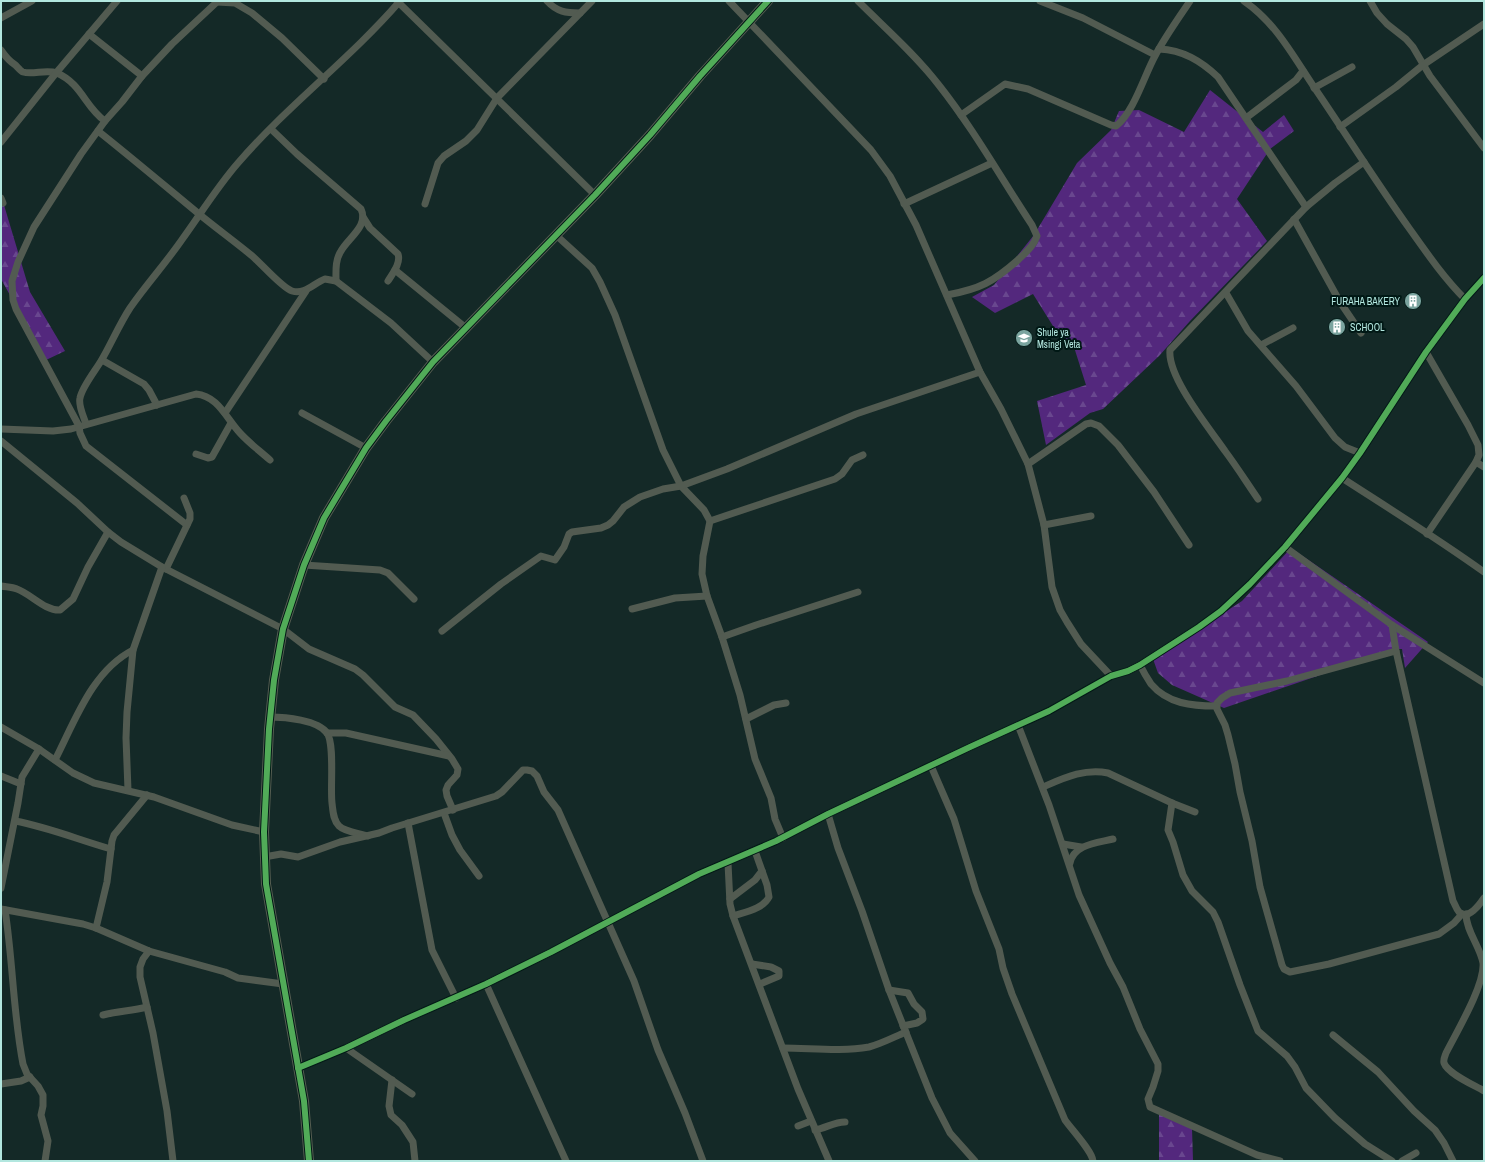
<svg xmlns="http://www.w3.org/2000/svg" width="1485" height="1162" viewBox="0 0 1485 1162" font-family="'Archivo Narrow',sans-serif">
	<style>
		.forest { fill: url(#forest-firs) }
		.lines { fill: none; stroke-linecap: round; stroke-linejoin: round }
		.street { stroke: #525b51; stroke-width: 7 }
		.secondary { stroke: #555d51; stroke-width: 10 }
		.cycleway-casing { stroke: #001815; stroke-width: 8 }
		.cycleway { stroke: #51ab58; stroke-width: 6 }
		.labels { text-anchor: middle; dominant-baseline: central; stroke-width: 4; stroke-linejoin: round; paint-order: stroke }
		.poi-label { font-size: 10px; fill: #b2e7df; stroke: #001815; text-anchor: start }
	</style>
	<defs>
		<pattern id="forest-firs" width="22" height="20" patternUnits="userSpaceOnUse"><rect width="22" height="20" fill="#53287d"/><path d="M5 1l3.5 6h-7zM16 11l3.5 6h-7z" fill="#69478f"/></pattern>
	</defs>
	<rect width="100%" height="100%" fill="#142927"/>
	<g class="forest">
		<polygon points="1210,90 1263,132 1284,115 1294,131 1270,149 1237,199 1267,241 1190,321 1159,356 1103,409 1090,413 1046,445 1037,401 1086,385 1074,347 1053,326 1033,294 995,313 972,297 994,285 1034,235 1077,163 1111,130 1119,111 1139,110 1184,132"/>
		<polygon points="1,204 4,205 30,292 65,351 46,360 1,279"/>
		<polygon points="1291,548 1428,642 1405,668 1402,649 1396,649 1224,708 1172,685 1158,673 1153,659 1242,601"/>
		<polygon points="1159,1113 1192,1128 1193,1161 1159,1161"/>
	</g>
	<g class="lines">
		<g class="street">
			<polyline points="397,1 595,195"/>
			<path d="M 547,1 C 557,12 566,13 580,13"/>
			<polyline points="729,1 871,150 890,176 916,225 980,372 1001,409 1028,464 1044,525 1052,587 1060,610 1067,622 1081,644 1111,676"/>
			<path d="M 858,1 C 885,28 915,54 938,84 C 973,128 1001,178 1032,225 L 1037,236 C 1033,247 1026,252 1018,260 C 993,282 980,289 947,295"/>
			<polyline points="1040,1 1083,18 1155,55"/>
			<path d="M 1244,1 C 1276,23 1293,56 1314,87 C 1346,134 1376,182 1409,228 C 1426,252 1444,278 1465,299"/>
			<polyline points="1370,1 1377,13 1387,24 1406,39 1413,47 1430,76 1484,148"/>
			<polyline points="217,2 235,3 252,13 282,38 324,79"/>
			<polyline points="1,18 32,1"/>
			<polyline points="89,34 142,76"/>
			<path d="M 1159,49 C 1183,50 1201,61 1218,77 L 1306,207"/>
			<path d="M 1,50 C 5,56 8,60 14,64 C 17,66 20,71 23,72 C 33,75 46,69 57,73 C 82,84 85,107 105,121"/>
			<polyline points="1314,88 1352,67"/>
			<path d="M 961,115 L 1005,84 L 1028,89 L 1111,125 L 1116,126 C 1134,112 1144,76 1155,56 C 1165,37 1178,19 1190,1"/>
			<polyline points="1246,118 1296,80 1303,71"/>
			<polyline points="1340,127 1396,87 1423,65 1484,24"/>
			<path d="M 271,129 L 297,154 L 361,209 C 369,226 348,238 341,251 C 335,260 336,271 336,281"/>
			<path d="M 98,131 C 132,158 165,186 199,214 C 216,228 234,241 251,255 C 261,263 282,288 292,291 C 305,295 314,283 325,279 L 336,281 L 391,323 L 433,362"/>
			<polyline points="1,142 56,73 117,1"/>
			<polyline points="1,198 3,203"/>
			<polyline points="425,204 438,163 444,156 466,141 477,130 497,98 592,1"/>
			<polyline points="904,204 992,163"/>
			<path d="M 363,217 L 370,228 L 398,254 C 401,263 393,273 388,281"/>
			<polyline points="1294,219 1340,302 1361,333"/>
			<polyline points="557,236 592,268 600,282 615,315 663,450 681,486 704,510 710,521 703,556 702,574 707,596 722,637 740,695 755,759 771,798 775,819 783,838"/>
			<polyline points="395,270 466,328"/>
			<polyline points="1226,293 1248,331 1296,386 1335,438 1345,447 1360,453"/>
			<polyline points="1261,345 1293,328"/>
			<polyline points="1426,352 1468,425 1478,445 1479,455 1476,462 1427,534"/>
			<polyline points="102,360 144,384 149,390 157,405"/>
			<polyline points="225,413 306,291"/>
			<polyline points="302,413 366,448"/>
			<path d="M 86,424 C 84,417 78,406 80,398 C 82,387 95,371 101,361 C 111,344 119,325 130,308 C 146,285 165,264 181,241 C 200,215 217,187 238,163 C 288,105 350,59 400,1"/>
			<path d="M 1,429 L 53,431 L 71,429 L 196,394 C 218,396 226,418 240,433 C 249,443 260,451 270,460"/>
			<polyline points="1,441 77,503 108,532 121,542 162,567 283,629 309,649 355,669 363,675 395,707 413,715 436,739 452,759 458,769 457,775 448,785 446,790 447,796 453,810"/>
			<polyline points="196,454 208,458 212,457 231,423"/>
			<polyline points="1476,462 1484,467"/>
			<polyline points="1028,464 1086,424 1091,423 1099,426 1118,445 1154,492 1189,545"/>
			<path d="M 1342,478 C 1390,509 1438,539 1484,572"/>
			<path d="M 1258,499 C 1247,483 1237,467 1225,451 C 1210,429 1167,377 1170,350 L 1306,207 L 1335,183 L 1364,162"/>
			<polyline points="710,521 835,479 842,474 852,460 863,455"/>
			<polyline points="187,525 86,446 80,433 79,426 16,309 13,300 12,281 18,262 34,227 81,154 105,121 122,102 142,76 172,44 218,1"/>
			<polyline points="1044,525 1091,516"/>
			<polyline points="1285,547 1392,625 1484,683"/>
			<polyline points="304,565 380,570 388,573 414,599"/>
			<polyline points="166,569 190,519 190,513 184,498"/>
			<path d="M 1,586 C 6,587 12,587 17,589 C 31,594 45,611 60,610 L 73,599 L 88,567 L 108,532"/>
			<polyline points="632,609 675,598 707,596"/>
			<path d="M 1392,625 L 1396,651 L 1453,901 C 1455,904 1456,909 1459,912 C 1468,921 1480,904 1484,898"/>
			<polyline points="442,631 501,584 541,556 555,560 564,547 569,534 572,532 601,528 608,525 613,521 624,507 640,497 663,489 681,486 727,469 856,414 980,372"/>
			<polyline points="722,637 756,625 858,592"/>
			<polyline points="1396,651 1287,681 1230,693 1222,698 1217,703 1217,709 1225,725 1228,735 1235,764 1240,792 1252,841 1260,887 1282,965 1284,969 1290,972 1329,964 1439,934 1454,923 1462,914"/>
			<path d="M 1140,665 C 1143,671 1147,678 1151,684 C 1168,704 1192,706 1216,706"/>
			<path d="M 270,717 C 285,717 318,720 327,733 C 335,744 330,788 332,803 C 333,811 333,820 339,826 C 345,832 359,833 368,836"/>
			<polyline points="746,719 774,705 786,703"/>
			<polyline points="1018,725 1049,805 1079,895 1110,963 1123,987 1140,1029 1158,1064 1158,1071 1153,1087 1148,1099 1150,1107 1257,1155 1280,1161"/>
			<polyline points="1,727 39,749 73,773 94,783 154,797 232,825 264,832"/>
			<polyline points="327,733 346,733 449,756"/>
			<path d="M 55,760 C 75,721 92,671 133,650"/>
			<path d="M 931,766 L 954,819 L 976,891 L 999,949 L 1003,968 L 1012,994 L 1065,1120 C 1072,1130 1092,1151 1093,1161"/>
			<polyline points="1,776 21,784"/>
			<path d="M 1043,787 C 1064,778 1085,768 1108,773 L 1172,803 L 1195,812"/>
			<polyline points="128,790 126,738 127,712 133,650 162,567"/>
			<polyline points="1172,803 1168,830 1173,842 1183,875 1192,891 1213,912 1218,922 1240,985 1258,1031 1287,1056 1295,1067 1306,1088 1335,1118 1365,1144 1392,1161"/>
			<polyline points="444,813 452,835 460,850 479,876"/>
			<polyline points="828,814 838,848 862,911 889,990 932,1098 950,1133 975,1161"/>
			<path d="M 15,821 C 48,827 79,840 111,849"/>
			<polyline points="408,823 432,950 456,998"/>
			<polyline points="1063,844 1081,847"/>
			<polyline points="264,857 281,854 298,857 340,842 379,833 392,828 496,796 502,792 523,770 527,770 532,771 537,776 544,792 558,810 634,981 658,1050 685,1113 703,1161"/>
			<polyline points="728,863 730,904 733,916 798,1089 829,1161"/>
			<path d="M 1070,863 C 1074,844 1097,843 1113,839"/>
			<polyline points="1,888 18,803 22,777 39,749"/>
			<polyline points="730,899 755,880 762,871"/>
			<polyline points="1,909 83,924 96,928 149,951 225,972 238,978 283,984"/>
			<path d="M 5,910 C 13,961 13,1013 23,1064 L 27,1074 L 38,1086 L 43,1095 L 43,1106 L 41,1115 L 48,1141 L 45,1161"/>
			<path d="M 1466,914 C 1466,931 1480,946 1483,963 C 1485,985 1456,1033 1446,1053 C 1445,1056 1443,1060 1444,1063 C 1448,1074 1474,1085 1484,1091"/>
			<path d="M 733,916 C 745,912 763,909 769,897 L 767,885 L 755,851"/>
			<polyline points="96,928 107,882 112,841 114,835 147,795"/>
			<polyline points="149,951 143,959 140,967 140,977 153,1033 167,1111 173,1161"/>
			<polyline points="752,964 771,967 779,971 779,976 760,984"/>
			<polyline points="486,984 566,1161"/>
			<polyline points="889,990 908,993 914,1004 922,1012 923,1019 917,1023 903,1026"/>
			<path d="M 103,1015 C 118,1011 132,1011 147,1007"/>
			<polyline points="1333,1035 1378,1072 1414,1111 1435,1130 1444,1143 1453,1161"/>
			<polyline points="346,1048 412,1094"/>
			<path d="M 783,1048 C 811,1048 841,1052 869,1047 C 881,1044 894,1037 906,1032"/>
			<polyline points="298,1068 346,1048 404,1020 486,984 551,952 699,874 776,841 828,814 970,747 1049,711 1111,676 1128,671 1140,665 1199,627 1221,611 1250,584 1285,547 1342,478 1360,453 1426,352 1465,299 1484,278"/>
			<polyline points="392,1080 389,1106 391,1115 402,1125 413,1142 415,1161"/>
			<polyline points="1,1084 21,1081 30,1077"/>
			<polyline points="798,1126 811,1121"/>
			<path d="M 815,1130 C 826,1128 834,1122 845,1122"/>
			<polyline points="1402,1161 1416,1153"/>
		</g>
		<polyline class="secondary" points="309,1161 304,1101 266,884 264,832 269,729 274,680 283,629 304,565 324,518 366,448 386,421 433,362 595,195 650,135 700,76 768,1"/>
		<g class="cycleway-casing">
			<g id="cycleway">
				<polyline points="298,1068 346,1048 404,1020 486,984 551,952 699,874 776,841 828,814 970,747 1049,711 1111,676 1128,671 1140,665 1199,627 1221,611 1250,584 1285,547 1342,478 1360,453 1426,352 1465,299 1484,278"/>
				<polyline points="309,1161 304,1101 266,884 264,832 269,729 274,680 283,629 304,565 324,518 366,448 386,421 433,362 595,195 650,135 700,76 768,1"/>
			</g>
		</g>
		<use href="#cycleway" class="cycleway"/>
	</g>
	<defs>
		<g id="building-disc" transform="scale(0.9)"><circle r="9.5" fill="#7ba49f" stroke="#001815"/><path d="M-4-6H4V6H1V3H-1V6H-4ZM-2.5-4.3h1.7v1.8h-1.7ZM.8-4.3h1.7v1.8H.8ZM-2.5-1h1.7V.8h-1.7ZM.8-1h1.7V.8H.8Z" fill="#fff"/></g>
		<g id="school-disc" transform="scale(0.9)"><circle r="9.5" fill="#7ba49f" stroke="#001815"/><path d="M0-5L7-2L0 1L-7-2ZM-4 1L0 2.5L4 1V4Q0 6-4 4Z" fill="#fff"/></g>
	</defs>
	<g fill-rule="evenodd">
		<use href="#building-disc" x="1413" y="301"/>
		<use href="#building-disc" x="1337" y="327"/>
		<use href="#school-disc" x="1024" y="338"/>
	</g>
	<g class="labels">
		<g class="poi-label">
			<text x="1400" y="301" text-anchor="end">FURAHA BAKERY</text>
			<text x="1350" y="327">SCHOOL</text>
			<text x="1037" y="332">Shule ya<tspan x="1037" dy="12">Msingi Veta</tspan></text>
		</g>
	</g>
	<rect width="1485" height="1162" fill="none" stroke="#b2e7df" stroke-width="4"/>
</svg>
